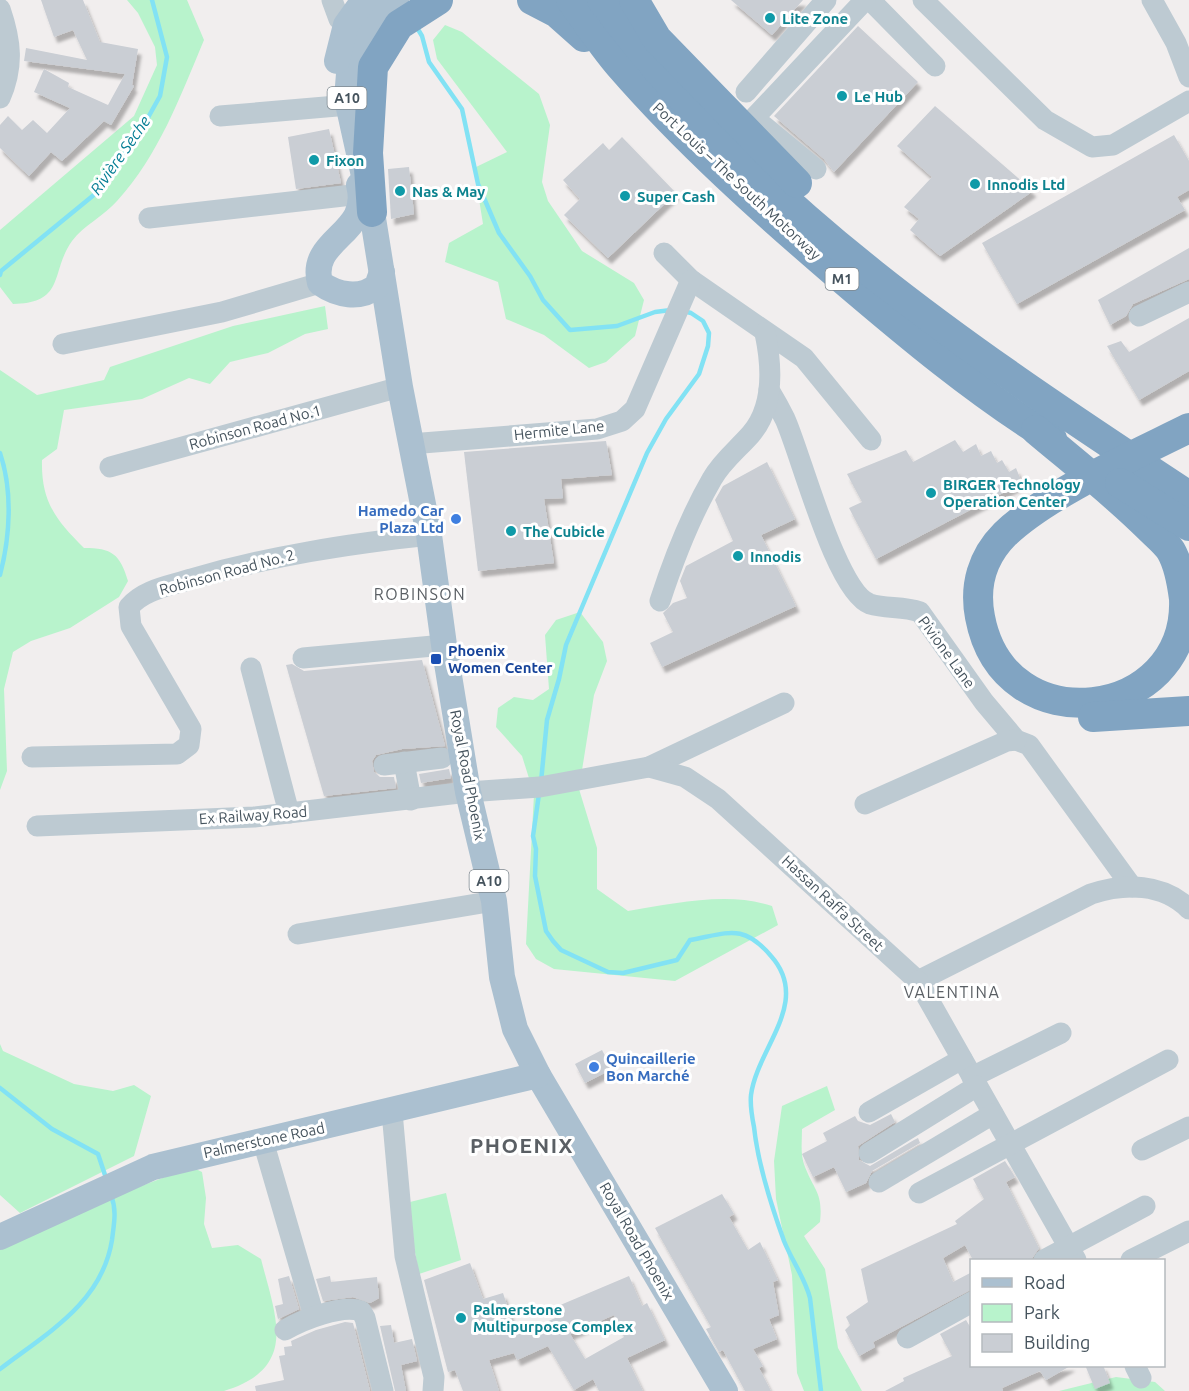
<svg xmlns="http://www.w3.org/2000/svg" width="1189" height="1391" viewBox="0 0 1189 1391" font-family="Ubuntu,sans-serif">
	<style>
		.green { fill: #b8f3cc }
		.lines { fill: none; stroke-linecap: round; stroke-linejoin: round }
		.stream { stroke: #82e2f4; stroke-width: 4.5 }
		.building { fill: #caced4; fill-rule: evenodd; filter: url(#shadow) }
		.minor { stroke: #bdcad2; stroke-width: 21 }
		.major { stroke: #abc0d0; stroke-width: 26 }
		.highway { stroke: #81a4c2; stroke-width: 30 }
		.culture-dot { fill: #0f9aa8; stroke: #fff; stroke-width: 2 }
		.shop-dot { fill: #3f7fe0; stroke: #fff; stroke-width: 2 }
		.transit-dot { fill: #1a4fb4; stroke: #fff; stroke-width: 2 }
		.labels { text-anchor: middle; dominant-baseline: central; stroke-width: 6; stroke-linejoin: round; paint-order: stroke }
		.shield { fill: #fff; stroke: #7d878e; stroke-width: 1.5 }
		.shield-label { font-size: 14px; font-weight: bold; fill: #45535d }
		.culture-label { font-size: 15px; font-weight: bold; fill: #0d838f; stroke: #fff; text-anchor: start }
		.street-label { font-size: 15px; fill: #45535d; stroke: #fff }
		.shop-label { font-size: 15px; font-weight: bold; fill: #366cbe; stroke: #fff; text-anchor: end }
		.transit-label { font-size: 15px; font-weight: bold; fill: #164399; stroke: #fff; text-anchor: start }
		.water-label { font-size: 16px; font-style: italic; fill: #037d94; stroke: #fff }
		.neighbourhood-label { font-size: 16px; letter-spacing: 1.5px; fill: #5a5f64; stroke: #fff }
		.district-label { font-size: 21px; font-weight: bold; letter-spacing: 1.5px; fill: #5a5f64; stroke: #fff }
	</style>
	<defs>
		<filter id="shadow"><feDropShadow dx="3.5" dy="6" stdDeviation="1.5" flood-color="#0004"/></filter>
	</defs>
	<rect width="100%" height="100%" fill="#f1eeee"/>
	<g class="green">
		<path d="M 127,0 L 187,0 L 204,40 C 180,97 159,155 117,201 C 104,216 84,225 72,241 C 50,272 66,303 13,304 L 0,287 L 0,230 L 134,116 L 157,65 L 155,47 L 138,13 Z"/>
		<polygon points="445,25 462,32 539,94 550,125 542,182 548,201 582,251 634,283 644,300 635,336 606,362 589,368 544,335 506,319 498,282 445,262 449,243 483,224 474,168 507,152 437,59 433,40"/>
		<path d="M 325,306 L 328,329 L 305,334 L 268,353 L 230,362 L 210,384 L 189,378 L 142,399 L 64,410 L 57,449 L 42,460 C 41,502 56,520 84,548 C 112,548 120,554 128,581 L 119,597 L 70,628 L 31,641 L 13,652 L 4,689 L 7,771 L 0,790 L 0,370 L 37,395 L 104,380 L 110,367 L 233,326 Z"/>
		<path d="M 580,612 L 603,642 L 607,661 L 594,695 L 579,789 L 597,848 L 597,889 L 628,911 C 673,904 727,891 772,906 L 778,925 L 675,981 L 554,969 L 536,959 L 526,944 L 534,794 L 522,756 L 496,727 L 498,708 L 514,697 L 533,700 L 549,689 L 545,635 L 556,620 Z"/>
		<polygon points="0,1044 3,1051 74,1084 113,1091 134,1085 151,1096 134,1156 20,1213 0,1195"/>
		<path d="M 827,1086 L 835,1110 L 802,1129 C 802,1142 800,1155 805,1167 C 815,1192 823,1193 820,1222 L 804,1236 L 825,1269 L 838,1348 L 862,1391 L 804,1391 L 797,1373 L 792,1275 L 776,1199 L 774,1161 L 782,1106 Z"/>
		<path d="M 192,1167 L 202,1172 L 206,1198 L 204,1224 L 212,1248 L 238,1245 L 261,1259 C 276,1318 299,1368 224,1391 L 0,1391 L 0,1243 L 42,1223 Z"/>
		<polygon points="446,1193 461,1260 419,1274 406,1203"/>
		<polygon points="1116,1377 1155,1382 1165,1391 1035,1391 1059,1391"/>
	</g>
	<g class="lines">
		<g class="stream">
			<polyline points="416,26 422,36 429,62 462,109 478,184 499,233 530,276 543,300 570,330 617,326 655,312 671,310"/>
			<polyline points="0,275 1,271 95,194 140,132 160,96 167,57 152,0"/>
			<path d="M 0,453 C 13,491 10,537 0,575"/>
			<polyline points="541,782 547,720 559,679 566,645 647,453 666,419 699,374 708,346 709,333 703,321 691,313 683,311"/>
			<path d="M 539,794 L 533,836 L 536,849 L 535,876 L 546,931 L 553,941 L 561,950 L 608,972 L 623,973 L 677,960 L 690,940 C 729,933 743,923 771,956 C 812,1002 757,1048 751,1095 C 750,1105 752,1117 754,1127 C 758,1165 771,1205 784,1241 C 792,1261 805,1278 810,1298 L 821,1391"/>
			<polyline points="0,1088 52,1129 98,1154 106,1178"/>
			<path d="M 0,1369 C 47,1333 102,1303 112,1240 C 114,1223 117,1211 111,1195"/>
		</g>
	</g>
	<g class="building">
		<polygon points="41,0 83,0 100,42 138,49 132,85 134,86 111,125 104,121 62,161 51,152 29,176 0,148 0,125 8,116 22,130 33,120 47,133 70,108 34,92 44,69 69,83 68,87 108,105 125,74 24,61 26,48 87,60 73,30 54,37"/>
		<polygon points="731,0 803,0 772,35"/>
		<polygon points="858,26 918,82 834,172 824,159 774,116"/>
		<polygon points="935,106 1033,191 940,256 910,230 919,219 904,207 932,177 897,146"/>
		<polygon points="329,129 341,183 296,189 288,137"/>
		<polygon points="1174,135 1189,161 1189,190 1177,197 1185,210 1017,304 982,243"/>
		<polygon points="622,137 676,193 608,258 564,215 580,199 563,180 603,143 609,150"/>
		<polygon points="409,167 414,214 391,219 388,169"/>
		<polygon points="1189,248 1189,279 1133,304 1126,316 1110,325 1098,300"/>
		<polygon points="1189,318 1189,371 1139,400 1107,346 1121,341 1129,352"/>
		<polygon points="955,440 963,452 976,444 981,456 991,451 997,463 1002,460 1009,472 1016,468 1022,483 876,559 849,508 862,502 847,474 906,450 913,462"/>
		<polygon points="606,441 612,475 561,479 563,498 544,499 554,563 478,571 464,452"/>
		<polygon points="767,462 795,519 761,535 796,606 662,667 650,643 673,632 663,613 673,603 687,598 680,581 686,566 733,541 715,500 723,486"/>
		<polygon points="422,660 445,746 402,749 376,755 372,761 374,772 380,777 394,777 396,788 324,796 286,665 292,664 304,671"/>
		<polygon points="449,769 451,778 421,783 419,774"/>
		<polygon points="602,1050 612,1069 585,1083 575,1064"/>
		<polygon points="891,1114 895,1122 858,1146 859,1160 870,1166 914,1140 918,1138 920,1143 872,1171 866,1183 846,1192 834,1167 813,1177 802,1154 827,1141 823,1133 855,1116 858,1121 870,1125"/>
		<polygon points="1005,1161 1015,1177 1006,1182 1039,1248 1031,1260 973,1260 965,1245 943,1258 953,1282 972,1272 972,1289 873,1342 875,1347 859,1356 845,1330 850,1325 846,1317 868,1302 861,1269 957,1224 955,1221 984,1199 973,1179"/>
		<polygon points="722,1194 734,1214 729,1217 748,1250 760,1242 778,1280 773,1282 779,1315 769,1319 777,1339 753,1349 763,1366 759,1368 771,1391 745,1391 723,1350 719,1352 706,1329 711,1327 655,1228"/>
		<path d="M 470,1263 L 483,1299 L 503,1293 L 517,1335 L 562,1315 L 558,1306 L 629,1276 L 642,1306 L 647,1303 L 665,1340 L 627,1358 L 643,1391 L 599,1391 L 593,1379 L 574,1390 L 548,1346 L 517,1360 L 514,1353 L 489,1360 L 499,1391 L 463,1391 L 455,1370 L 448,1372 L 424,1280 ZM 614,1315 L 624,1337 L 585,1359 L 570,1334 Z"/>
		<polygon points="289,1276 299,1309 278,1319 275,1306 283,1304 278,1279"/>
		<polygon points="330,1276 331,1282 377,1277 379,1298 370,1303 353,1297 323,1301 316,1279"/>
		<polygon points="966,1320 972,1330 972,1365 1072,1365 1046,1380 1040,1371 1002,1388 1003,1391 885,1391 904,1381 903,1378 952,1356 940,1334"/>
		<polygon points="345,1322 353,1323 370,1391 256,1391 255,1386 284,1380 279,1356 285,1355 284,1347 292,1346 291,1341 316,1330"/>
		<polygon points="391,1325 394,1343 412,1339 417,1361 401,1365 406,1391 395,1391 380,1326"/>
		<polygon points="1085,1365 1103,1365 1110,1383 1095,1389"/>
	</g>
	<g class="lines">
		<g class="minor">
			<polyline points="332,0 339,19 346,25"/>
			<polyline points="870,0 935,66"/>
			<polyline points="923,0 1045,120 1092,147 1113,145 1189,101"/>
			<polyline points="1152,0 1176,43 1189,77"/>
			<path d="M 0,9 C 11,41 14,66 0,98"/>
			<polyline points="746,92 826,0"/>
			<polyline points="220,116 337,106"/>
			<polyline points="816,169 754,118 865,0"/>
			<polyline points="149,218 361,194"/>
			<polyline points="664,253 691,280 804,358 871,440"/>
			<polyline points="1139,316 1189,292"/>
			<polyline points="63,344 222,312 320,283"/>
			<path d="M 769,390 C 775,400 780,409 785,419 C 801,454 836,592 870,604 C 886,609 903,606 920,612 L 984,702 L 1016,740 L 1029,745 L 1132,887"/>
			<polyline points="410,444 597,429 622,421 635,409 691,280"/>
			<polyline points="110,467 400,387"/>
			<path d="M 660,601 C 674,558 690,517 712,479 C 722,461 738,449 751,434 C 775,406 772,366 765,333"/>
			<polyline points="303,658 444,645"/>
			<polyline points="251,668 289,813"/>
			<path d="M 32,757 L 177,754 L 189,745 L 191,729 L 131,626 L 129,607 C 144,589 170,586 191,579 C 270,556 348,544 429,535"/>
			<polyline points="404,762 411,800"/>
			<polyline points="384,765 442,758"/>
			<polyline points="649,767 784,703"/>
			<polyline points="865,804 1007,741 1016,740"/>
			<path d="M 37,826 L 254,817 L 468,792 L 540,787 L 649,767 L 685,777 L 718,799 L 918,981 L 1091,894 C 1125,883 1163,883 1189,909"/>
			<polyline points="298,934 494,901"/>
			<polyline points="918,981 1076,1260"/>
			<polyline points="972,1077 1061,1033"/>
			<polyline points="392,1112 405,1256 434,1377 433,1391"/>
			<polyline points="869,1112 962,1059"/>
			<polyline points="263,1141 314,1316"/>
			<polyline points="1142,1150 1189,1127"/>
			<polyline points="869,1153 977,1086"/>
			<polyline points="879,1182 993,1114"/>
			<polyline points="919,1193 1168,1060"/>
			<polyline points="1044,1260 1145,1206"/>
			<polyline points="1131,1260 1189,1231"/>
			<path d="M 285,1330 C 302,1320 342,1304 361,1311 L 365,1318 L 383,1391"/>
			<polyline points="907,1338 972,1302"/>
			<polyline points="1135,1366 1141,1378"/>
		</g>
		<g class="major">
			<polyline points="396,0 382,8 358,39 350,61 347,99 372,212 400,387 429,535 444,645 468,792 494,901 502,977 515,1029 538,1075 725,1391"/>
			<polyline points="337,61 346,25 364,0"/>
			<path d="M 359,185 C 372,235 308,238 320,283 C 337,295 360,300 377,286 L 382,272"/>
			<polyline points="0,1237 153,1167 538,1075"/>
		</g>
		<g class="highway">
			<polyline points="532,0 557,13 584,37"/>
			<path d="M 571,0 C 587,22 602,45 620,66 C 686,142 763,211 839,276 C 907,334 976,392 1052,439"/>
			<path d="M 602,0 C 756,210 975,355 1189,496"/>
			<polyline points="634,0 657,39 797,183"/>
			<polyline points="372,212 368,153 373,67 399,25 438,0"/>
			<path d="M 1036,430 C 1074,462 1114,493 1149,528 C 1156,535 1166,543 1171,551 C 1179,565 1182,583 1184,599 C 1189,721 1004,746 980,617 C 974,586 982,557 1005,534 C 1048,493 1135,455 1189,428"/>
			<polyline points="1120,483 1189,526"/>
			<polyline points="1093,717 1189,711"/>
		</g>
	</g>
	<g class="culture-dot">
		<circle cx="770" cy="18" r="6"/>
		<circle cx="842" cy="96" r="6"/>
		<circle cx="314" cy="160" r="6"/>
		<circle cx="975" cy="184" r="6"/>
		<circle cx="400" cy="191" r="6"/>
		<circle cx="625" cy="196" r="6"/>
		<circle cx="931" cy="493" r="6"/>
		<circle cx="511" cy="531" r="6"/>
		<circle cx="738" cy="556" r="6"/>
		<circle cx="461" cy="1318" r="6"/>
	</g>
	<g class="shop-dot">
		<circle cx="456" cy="519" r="6"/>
		<circle cx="594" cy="1067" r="6"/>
	</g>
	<rect class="transit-dot" x="430" y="653" width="12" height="12" rx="3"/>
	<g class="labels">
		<g class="shield">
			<rect x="327.5" y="87" width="39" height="22" rx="4.5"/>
			<rect x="825.5" y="268" width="33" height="22" rx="4.5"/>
			<rect x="469.5" y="870" width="39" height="22" rx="4.5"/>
		</g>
		<g class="shield-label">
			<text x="347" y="98">A10</text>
			<text x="842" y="279">M1</text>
			<text x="489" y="881">A10</text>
		</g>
		<g class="culture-label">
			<text x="782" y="18">Lite Zone</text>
			<text x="854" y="96">Le Hub</text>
			<text x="326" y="160">Fixon</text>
			<text x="987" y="184">Innodis Ltd</text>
			<text x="412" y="191">Nas &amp; May</text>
			<text x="637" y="196">Super Cash</text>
			<text x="943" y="484">BIRGER Technology<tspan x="943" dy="17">Operation Center</tspan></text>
			<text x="523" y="531">The Cubicle</text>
			<text x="750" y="556">Innodis</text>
			<text x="473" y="1309">Palmerstone<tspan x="473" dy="17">Multipurpose Complex</tspan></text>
		</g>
		<g class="street-label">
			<text transform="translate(737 181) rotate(43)">Port Louis – The South Motorway</text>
			<text transform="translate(255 427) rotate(-15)">Robinson Road No.1</text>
			<text transform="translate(559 430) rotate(-6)">Hermite Lane</text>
			<text transform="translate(227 572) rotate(-15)">Robinson Road No. 2</text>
			<text transform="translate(947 652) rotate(54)">Pivione Lane</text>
			<text transform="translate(468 775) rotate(79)">Royal Road Phoenix</text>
			<text transform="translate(253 815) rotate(-4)">Ex Railway Road</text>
			<text transform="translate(833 903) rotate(43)">Hassan Raffa Street</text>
			<text transform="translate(264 1140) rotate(-12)">Palmerstone Road</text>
			<text transform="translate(637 1241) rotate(60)">Royal Road Phoenix</text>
		</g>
		<g class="shop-label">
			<text x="444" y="510">Hamedo Car<tspan x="444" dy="17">Plaza Ltd</tspan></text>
			<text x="606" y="1058" text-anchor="start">Quincaillerie<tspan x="606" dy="17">Bon Marché</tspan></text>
		</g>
		<g class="transit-label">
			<text x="448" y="650">Phoenix<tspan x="448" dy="17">Women Center</tspan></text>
		</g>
		<g class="water-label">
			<text transform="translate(120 155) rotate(-55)">Rivière Sèche</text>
		</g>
		<g class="neighbourhood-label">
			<text x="420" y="594">ROBINSON</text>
			<text x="952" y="992">VALENTINA</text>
		</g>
		<g class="district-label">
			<text x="522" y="1145">PHOENIX</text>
		</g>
	</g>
	<rect x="970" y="1259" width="195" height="108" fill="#ffffff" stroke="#b5babe" stroke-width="1.5"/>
	<rect x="982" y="1278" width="30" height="9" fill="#abc0d0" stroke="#b5babe" stroke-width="1.5"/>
	<text x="1024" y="1289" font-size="18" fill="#45535d">Road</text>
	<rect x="982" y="1304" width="30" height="18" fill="#b8f3cc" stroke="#b5babe" stroke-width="1.5"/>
	<text x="1024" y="1319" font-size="18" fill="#45535d">Park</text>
	<rect x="982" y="1334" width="30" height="18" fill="#caced4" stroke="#b5babe" stroke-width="1.5"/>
	<text x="1024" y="1349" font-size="18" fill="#45535d">Building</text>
</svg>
